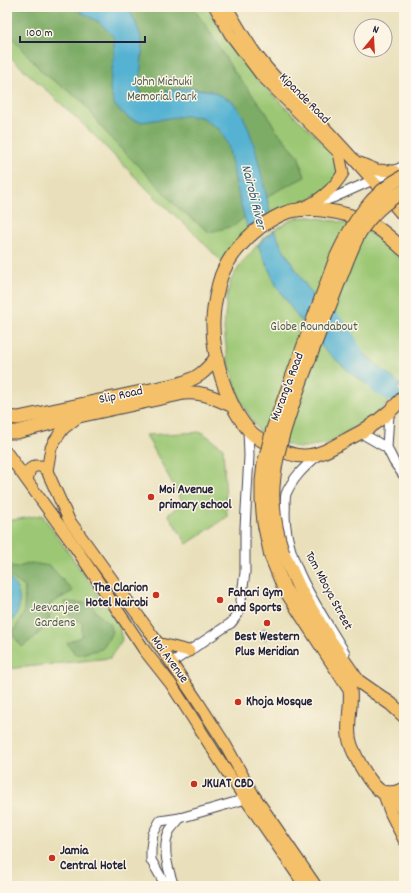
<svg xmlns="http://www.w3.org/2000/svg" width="411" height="893" viewBox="0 0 411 893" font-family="Dekko,sans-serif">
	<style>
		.green { fill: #9cc875; stroke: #5f7558 }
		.forest { fill: #7dac66; stroke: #506750 }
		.water { fill: #54b2d2; stroke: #3b6a86 }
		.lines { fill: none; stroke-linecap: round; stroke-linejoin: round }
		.river { stroke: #54b2d2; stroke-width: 15 }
		.minor-casing { stroke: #403e4e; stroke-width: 11 }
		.major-casing { stroke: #403e4e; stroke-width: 13 }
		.highway-casing { stroke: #403e4e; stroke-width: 15 }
		.minor { stroke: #fff; stroke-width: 9 }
		.major { stroke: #f4c16a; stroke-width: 11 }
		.highway { stroke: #f4c16a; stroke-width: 13 }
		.highway-bridge-casing { stroke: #403e4e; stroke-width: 15; stroke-linecap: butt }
		.highway-bridge { stroke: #f4c16a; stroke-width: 13 }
		.poi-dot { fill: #c8321e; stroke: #fcf5e5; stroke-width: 1.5 }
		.labels { text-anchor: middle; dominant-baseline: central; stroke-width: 3; stroke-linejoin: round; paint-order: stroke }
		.park-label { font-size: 13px; fill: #4d5c4f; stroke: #fcf5e5 }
		.street-label { font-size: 13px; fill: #22223b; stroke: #fcf5e5 }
		.poi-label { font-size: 13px; font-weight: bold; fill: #22223b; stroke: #fcf5e5; text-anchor: start }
		.water-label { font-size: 14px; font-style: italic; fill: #365c77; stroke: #fcf5e5 }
	</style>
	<rect width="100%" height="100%" fill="#fcf5e5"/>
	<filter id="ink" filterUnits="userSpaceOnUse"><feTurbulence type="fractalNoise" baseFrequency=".025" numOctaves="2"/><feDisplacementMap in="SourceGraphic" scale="8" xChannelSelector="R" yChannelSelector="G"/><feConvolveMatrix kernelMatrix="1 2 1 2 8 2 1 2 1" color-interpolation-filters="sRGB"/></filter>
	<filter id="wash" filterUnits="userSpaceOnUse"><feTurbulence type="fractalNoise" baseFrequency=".012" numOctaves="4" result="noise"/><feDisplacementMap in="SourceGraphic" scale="16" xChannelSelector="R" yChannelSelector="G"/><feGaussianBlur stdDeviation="0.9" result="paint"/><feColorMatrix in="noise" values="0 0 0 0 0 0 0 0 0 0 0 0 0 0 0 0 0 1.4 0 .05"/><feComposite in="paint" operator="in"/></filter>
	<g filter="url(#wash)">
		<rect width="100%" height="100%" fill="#e9e0bb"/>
		<g class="green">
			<polygon points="7,7 207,7 227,42 259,82 332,151 338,164 337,184 287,211 224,264 193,232 156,198 85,126 7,54"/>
			<path d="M 310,217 C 344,222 364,224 390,249 C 395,254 401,258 404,265 L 404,381 L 390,400 L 380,411 L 329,443 L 298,448 L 262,436 L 241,402 L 228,361 L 224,329 L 227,295 L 231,280 L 241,264 L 265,236 L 294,218 Z"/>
			<polygon points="202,432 223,448 227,517 187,544 168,514 183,503 146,435"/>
			<polygon points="42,515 119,624 122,640 110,658 7,669 7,521"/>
		</g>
		<g class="forest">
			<polygon points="7,7 192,7 205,24 233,70 266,112 276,130 298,155 305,177 273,193 234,226 209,232 178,208 156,184 111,139 82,101 43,73 20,46 7,33"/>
			<polygon points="31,563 50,566 73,591 50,604 49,621 36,636 22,647 12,634 24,613 25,587 7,575 7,564 15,568"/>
			<polygon points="64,602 90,603 98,614 109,623 112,633 102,649 76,655 67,643 82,636 82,623 66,613"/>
		</g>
		<g class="water">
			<polygon points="76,7 125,7 131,12 139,31 143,45 139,87 142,95 151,98 170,90 189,88 211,91 232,101 242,114 248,127 256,151 270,211 248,230 240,202 228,145 220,130 201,117 185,116 141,122 130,119 115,106 110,91 111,75 114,58 114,37 99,22 81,12"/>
			<polygon points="274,230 281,245 303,281 332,324 364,354 401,385 385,396 353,375 320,345 297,316 276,285 258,245"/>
			<path d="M 7,577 C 23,588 24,614 7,624 Z"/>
			<polygon points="264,628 270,633 265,640 259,635"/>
		</g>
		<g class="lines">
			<g class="river">
				<polyline points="317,305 343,330 358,359"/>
				<polyline points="374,381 377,386 404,401"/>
			</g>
		</g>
	</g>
	<g filter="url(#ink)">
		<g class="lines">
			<g class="minor-casing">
				<g id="minor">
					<polyline points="315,204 335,197 404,166"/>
					<polyline points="361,433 387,448"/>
					<polyline points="387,448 389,414"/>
					<polyline points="387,448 394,462 404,476"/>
					<path d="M 318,455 C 305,467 293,477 286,494 C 284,500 286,507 285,512 C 285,565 320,610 345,653"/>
					<polyline points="171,663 231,623 238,614 240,607 245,573 245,528 249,456 248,429"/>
					<polyline points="174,885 162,879 151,860 151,848 153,834 160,821 180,818 246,799"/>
					<path d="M 174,886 C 168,870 161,846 170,830 C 173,826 177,822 180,818"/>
				</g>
			</g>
			<g class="major-casing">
				<g id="major">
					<path d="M 215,7 L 230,34 L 261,75 L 339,153 L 343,173 C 334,188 318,203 301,208"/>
					<path d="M 227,7 C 237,25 247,43 260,59 C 279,84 303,105 325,128 C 352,157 378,186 404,217"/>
					<polyline points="360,163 377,170 394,171"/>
					<polyline points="77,418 63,429 54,442 51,448 47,471 69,520 153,636 196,699 225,744 253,794 316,886"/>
					<polyline points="7,453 75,547 145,651 171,684 229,775 305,886"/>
					<polyline points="27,480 30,469 35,466 41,466 47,471"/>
					<polyline points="157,643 189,651"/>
					<polyline points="383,792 391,814 404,840"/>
					<polyline points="393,793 404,815"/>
				</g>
			</g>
			<g class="highway-casing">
				<g id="highway">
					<path d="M 404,250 C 394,241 383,230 371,224 C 348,212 304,203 280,215 C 255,227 226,255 219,283 C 216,295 213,309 213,322 C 212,354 226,404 248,429 C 254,437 264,442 273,446 C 283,451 292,456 304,456 C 320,456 333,447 346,440 C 369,429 387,416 404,397"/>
					<path d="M 7,417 L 18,418 L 179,384 C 198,378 204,373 217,357"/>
					<path d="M 7,432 L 17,432 L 79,416 L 184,393 C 204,391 216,399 233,406"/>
					<polyline points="283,553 301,592 328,638 358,681 391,704 404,716"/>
					<path d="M 271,556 L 284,588 L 350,690 C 352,705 347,720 349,736 C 350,749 371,789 383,792 C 390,794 398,792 404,789"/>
				</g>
			</g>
			<use href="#minor" class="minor"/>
			<use href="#major" class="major"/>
			<use href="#highway" class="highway"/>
			<g class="highway-bridge-casing">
				<g id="highway-bridge">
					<path d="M 283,553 C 276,532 272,509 273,487 C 275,453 287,421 298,389 C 314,345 331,302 348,258 C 352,249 355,240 360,232 C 370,216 387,200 404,191"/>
					<path d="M 271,556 L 264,523 L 262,501 L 262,481 L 264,464 L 273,429 L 336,258 C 351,225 371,193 404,176"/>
				</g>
			</g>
			<use href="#highway-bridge" class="highway-bridge"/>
		</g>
	</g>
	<g class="poi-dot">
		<circle cx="151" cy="497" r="4"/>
		<circle cx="156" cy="595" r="4"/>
		<circle cx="220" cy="600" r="4"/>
		<circle cx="267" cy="623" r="4"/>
		<circle cx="238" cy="702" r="4"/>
		<circle cx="194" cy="784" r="4"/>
		<circle cx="52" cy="858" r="4"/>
	</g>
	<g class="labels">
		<g class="park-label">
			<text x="162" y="82">John Michuki<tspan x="162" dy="15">Memorial Park</tspan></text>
			<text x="314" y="327">Globe Roundabout</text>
			<text x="55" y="608">Jeevanjee<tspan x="55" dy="15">Gardens</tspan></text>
		</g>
		<g class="street-label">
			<text transform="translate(304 99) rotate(45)">Kipande Road</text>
			<text transform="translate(288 387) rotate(-69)">Murang'a Road</text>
			<text transform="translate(121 396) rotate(-12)">Slip Road</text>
			<text transform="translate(328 591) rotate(62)">Tom Mboya Street</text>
			<text transform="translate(169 660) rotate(54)">Moi Avenue</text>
		</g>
		<g class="poi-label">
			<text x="159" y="490">Moi Avenue<tspan x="159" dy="15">primary school</tspan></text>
			<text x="148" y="588" text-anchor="end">The Clarion<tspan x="148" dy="15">Hotel Nairobi</tspan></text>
			<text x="228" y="593">Fahari Gym<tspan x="228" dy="15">and Sports</tspan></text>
			<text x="267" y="637" text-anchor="middle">Best Western<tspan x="267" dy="15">Plus Meridian</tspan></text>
			<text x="246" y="702">Khoja Mosque</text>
			<text x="202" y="784">JKUAT CBD</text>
			<text x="60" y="851">Jamia<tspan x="60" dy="15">Central Hotel</tspan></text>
		</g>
		<g class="water-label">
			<text transform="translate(253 197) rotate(76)">Nairobi River</text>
		</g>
	</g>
	<rect width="411" height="893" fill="none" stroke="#fcf5e5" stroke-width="24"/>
	<g transform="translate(373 38) rotate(18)"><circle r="19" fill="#fcf5e5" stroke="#a5a1a1"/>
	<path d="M0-3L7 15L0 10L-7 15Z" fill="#c8321e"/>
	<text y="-6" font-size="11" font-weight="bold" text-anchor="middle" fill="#22223b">N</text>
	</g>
	<path d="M20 36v6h125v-6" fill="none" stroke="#22223b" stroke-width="2"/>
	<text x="26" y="36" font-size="12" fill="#22223b" stroke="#fcf5e5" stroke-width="3" paint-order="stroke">100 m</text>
</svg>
